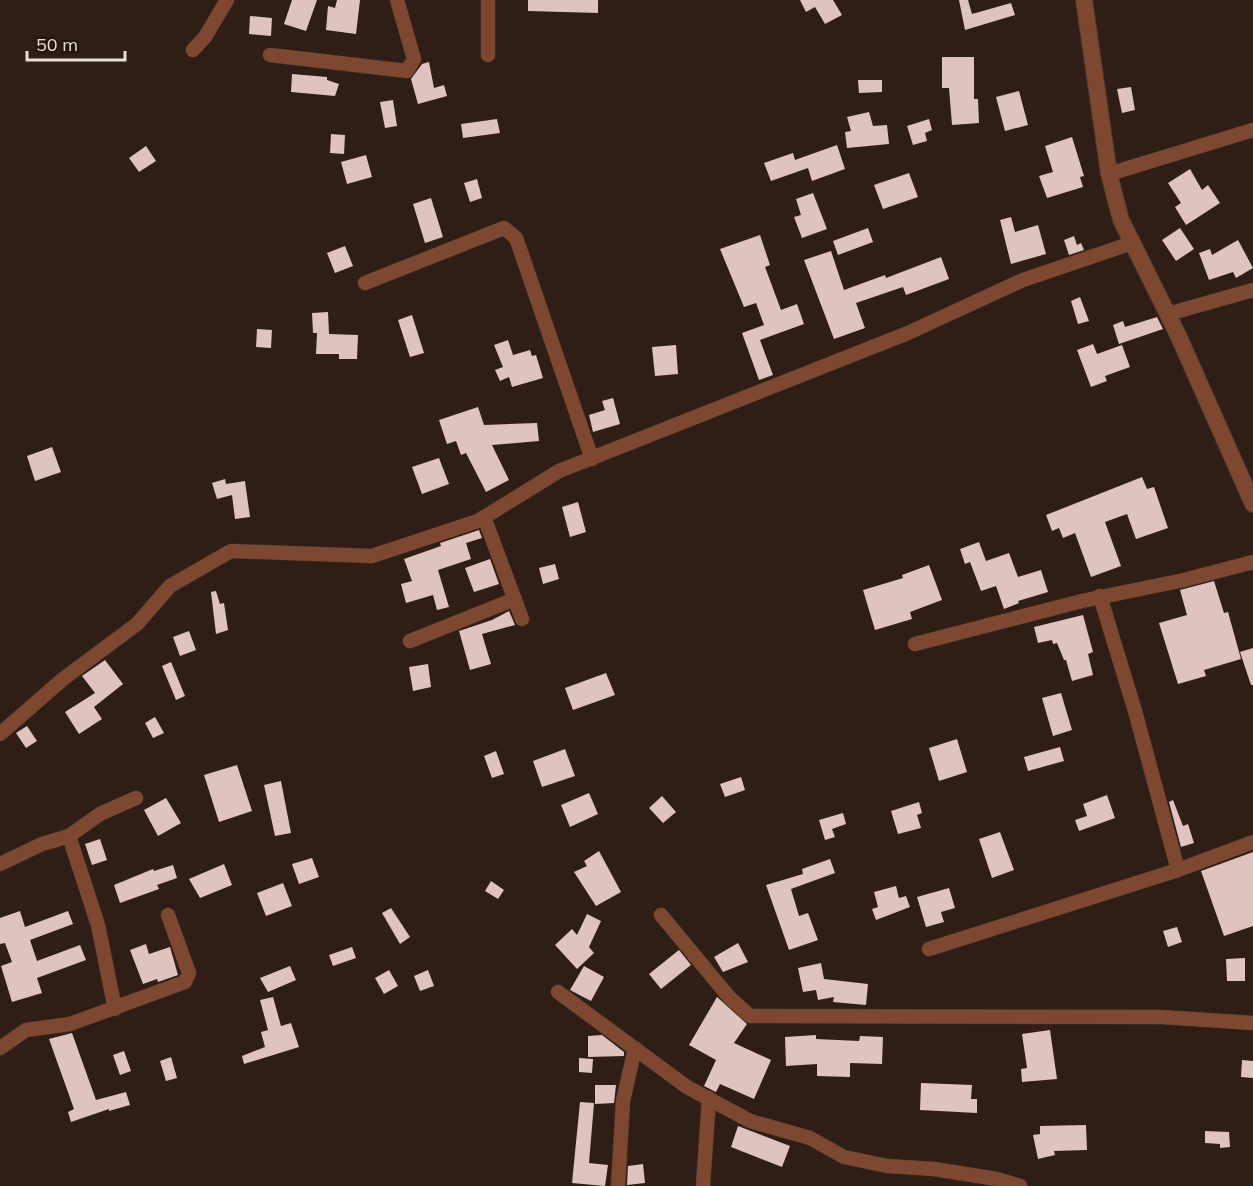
<svg xmlns="http://www.w3.org/2000/svg" width="1253" height="1186" viewBox="0 0 1253 1186" font-family="Mulish,sans-serif">
	<style>
		.building { fill: #dec3bf }
		.lines { fill: none; stroke-linecap: round; stroke-linejoin: round }
		.minor-casing { stroke: #493930; stroke-width: 15 }
		.tertiary-casing { stroke: #493930; stroke-width: 18 }
		.minor { stroke: #7d482f; stroke-width: 14 }
		.tertiary { stroke: #7d482f; stroke-width: 16 }
	</style>
	<rect width="100%" height="100%" fill="#2f1e15"/>
	<g class="building">
		<polygon points="292,0 317,0 306,31 284,24"/>
		<polygon points="337,0 360,0 356,34 326,30 328,6 335,8"/>
		<polygon points="528,0 598,0 598,13 528,11"/>
		<polygon points="800,0 833,0 842,15 825,24 815,7 806,12"/>
		<polygon points="959,0 968,0 972,14 1011,3 1015,15 965,30"/>
		<polygon points="250,16 272,18 271,36 249,34"/>
		<polygon points="942,57 974,57 974,99 978,99 979,123 952,125 949,88 942,88"/>
		<polygon points="429,62 434,88 444,85 447,96 418,104 411,79 422,64"/>
		<polygon points="292,74 327,77 327,80 339,84 335,96 291,92"/>
		<polygon points="858,80 882,80 882,92 859,93"/>
		<polygon points="1131,87 1135,110 1122,113 1117,89"/>
		<polygon points="1019,91 1028,125 1005,131 996,97"/>
		<polygon points="393,100 397,126 385,128 380,102"/>
		<polygon points="869,112 873,126 887,125 889,144 847,148 845,132 851,131 847,117"/>
		<polygon points="497,119 500,133 463,138 461,124"/>
		<polygon points="929,119 932,130 925,133 927,141 913,145 907,126"/>
		<polygon points="331,134 345,135 344,154 330,153"/>
		<polygon points="1072,137 1084,176 1080,177 1083,187 1047,198 1039,176 1053,172 1045,146"/>
		<polygon points="837,145 845,169 812,181 808,168 771,181 764,163 793,153 795,160"/>
		<polygon points="146,146 156,161 139,172 129,158"/>
		<polygon points="366,155 372,177 347,184 341,162"/>
		<polygon points="1190,169 1202,190 1208,185 1220,203 1186,225 1175,207 1181,203 1168,183"/>
		<polygon points="909,173 918,197 883,209 874,185"/>
		<polygon points="477,179 482,198 470,202 464,183"/>
		<polygon points="813,193 827,229 802,238 794,217 801,215 796,199"/>
		<polygon points="431,198 443,237 425,243 413,204"/>
		<polygon points="1011,217 1015,232 1038,225 1046,254 1011,264 1000,220"/>
		<polygon points="868,228 873,242 838,255 833,241"/>
		<polygon points="1180,228 1194,249 1176,261 1162,240"/>
		<polygon points="760,235 770,265 765,267 781,310 797,304 804,324 760,340 773,375 759,380 742,333 764,325 756,303 744,307 720,249"/>
		<polygon points="1074,236 1077,245 1081,243 1084,250 1069,255 1064,240"/>
		<polygon points="1238,240 1253,268 1236,278 1233,272 1209,280 1199,253 1210,249 1212,255"/>
		<polygon points="345,246 353,266 335,273 327,253"/>
		<polygon points="831,251 844,290 885,275 886,278 941,257 949,279 906,295 903,287 856,303 865,328 834,339 804,260"/>
		<polygon points="1080,297 1089,321 1078,324 1071,301"/>
		<polygon points="328,312 329,334 358,335 357,359 339,359 339,354 316,354 317,333 313,333 312,313"/>
		<polygon points="412,315 424,353 410,357 398,320"/>
		<polygon points="1157,317 1163,329 1119,344 1113,325 1123,321 1125,327"/>
		<polygon points="257,329 272,330 271,348 256,347"/>
		<polygon points="508,340 513,355 530,350 532,356 536,355 543,378 512,387 509,377 500,381 495,370 503,367 494,345"/>
		<polygon points="1093,344 1097,354 1122,345 1130,367 1105,376 1107,381 1091,387 1077,350"/>
		<polygon points="676,345 678,374 655,376 652,347"/>
		<polygon points="613,398 620,424 593,432 589,415 605,410 602,401"/>
		<polygon points="478,407 484,425 537,423 539,441 492,445 509,480 486,492 466,453 461,455 456,441 447,444 439,420"/>
		<polygon points="52,447 61,472 35,481 27,456"/>
		<polygon points="439,458 449,484 422,494 412,467"/>
		<polygon points="1142,477 1147,489 1154,487 1168,528 1136,539 1127,514 1105,522 1121,566 1091,577 1075,533 1063,538 1059,528 1052,531 1046,515"/>
		<polygon points="225,479 226,484 245,481 250,517 235,519 232,495 217,499 212,483"/>
		<polygon points="578,502 586,532 570,537 562,507"/>
		<polygon points="479,530 482,538 466,543 471,559 438,570 449,607 437,610 433,595 406,603 401,584 412,581 404,559 441,546 440,543"/>
		<polygon points="979,542 986,561 1009,553 1018,577 1041,570 1048,592 1018,601 1019,603 1004,609 996,586 981,591 970,562 965,564 960,549"/>
		<polygon points="490,559 499,584 474,592 465,568"/>
		<polygon points="555,564 559,579 543,584 539,568"/>
		<polygon points="929,565 942,600 910,612 912,619 875,630 863,590 903,578 902,575"/>
		<polygon points="1214,581 1224,613 1228,612 1241,659 1204,670 1206,676 1178,684 1159,623 1187,615 1180,590"/>
		<polygon points="216,591 220,604 224,603 228,630 216,634 211,592"/>
		<polygon points="509,611 515,625 482,634 491,664 470,670 459,631 492,620"/>
		<polygon points="1083,615 1093,652 1088,654 1093,675 1072,681 1066,660 1064,660 1057,643 1053,644 1052,640 1038,643 1034,627"/>
		<polygon points="189,631 196,650 180,656 173,637"/>
		<polygon points="1253,648 1253,685 1251,685 1240,652"/>
		<polygon points="105,660 123,684 94,707 102,719 79,734 65,712 95,693 82,676"/>
		<polygon points="171,662 185,696 176,700 162,666"/>
		<polygon points="428,664 431,687 413,691 409,667"/>
		<polygon points="606,673 615,695 573,710 565,688"/>
		<polygon points="1061,693 1072,730 1053,736 1042,698"/>
		<polygon points="155,717 164,733 153,738 145,723"/>
		<polygon points="27,726 37,741 26,748 16,733"/>
		<polygon points="957,739 967,772 939,781 929,748"/>
		<polygon points="1060,747 1064,761 1028,771 1024,757"/>
		<polygon points="565,749 575,776 542,787 533,761"/>
		<polygon points="496,751 504,774 492,778 484,756"/>
		<polygon points="237,765 252,811 219,822 204,775"/>
		<polygon points="741,777 745,790 725,797 720,784"/>
		<polygon points="281,781 291,833 275,836 264,785"/>
		<polygon points="589,793 598,814 570,827 561,805"/>
		<polygon points="1107,795 1115,818 1079,831 1075,820 1087,816 1083,804"/>
		<polygon points="662,796 676,812 663,823 649,808"/>
		<polygon points="166,798 181,823 158,836 144,810"/>
		<polygon points="1173,800 1183,826 1188,824 1194,843 1181,847 1169,802"/>
		<polygon points="919,802 922,813 917,815 921,828 898,834 891,811"/>
		<polygon points="843,813 846,824 832,829 835,837 825,840 819,820"/>
		<polygon points="1000,832 1014,870 992,878 979,839"/>
		<polygon points="100,839 107,860 92,865 85,844"/>
		<polygon points="599,851 621,892 596,906 574,872 587,866 584,861"/>
		<polygon points="1253,852 1253,926 1224,936 1201,871"/>
		<polygon points="312,858 319,877 299,884 292,864"/>
		<polygon points="830,859 835,873 791,889 799,916 808,913 818,940 789,950 766,885 803,874 802,869"/>
		<polygon points="224,864 232,885 200,898 189,879"/>
		<polygon points="173,865 177,878 157,885 159,889 120,903 114,885 153,869 154,871"/>
		<polygon points="491,881 504,890 498,899 485,891"/>
		<polygon points="283,883 292,906 266,916 257,893"/>
		<polygon points="896,886 899,898 906,896 910,907 876,920 872,909 878,907 874,892"/>
		<polygon points="949,888 955,908 941,912 944,922 926,927 917,897"/>
		<polygon points="391,908 410,937 400,944 382,913"/>
		<polygon points="20,911 25,927 68,911 73,924 30,940 37,961 80,945 86,960 37,978 42,993 12,1002 1,966 12,962 5,943 0,944 0,918"/>
		<polygon points="587,914 601,921 589,947 594,953 577,969 555,945 572,929 577,935"/>
		<polygon points="1177,927 1182,942 1168,947 1163,931"/>
		<polygon points="738,943 748,962 723,972 714,957"/>
		<polygon points="146,944 149,954 170,947 178,975 158,982 157,979 143,984 130,950"/>
		<polygon points="352,947 356,958 333,966 329,955"/>
		<polygon points="679,950 691,965 661,989 649,974"/>
		<polygon points="1245,958 1245,981 1227,981 1226,959"/>
		<polygon points="821,963 824,979 868,984 866,1005 833,1002 834,997 818,1000 816,990 803,992 798,968"/>
		<polygon points="290,966 296,980 268,992 260,978"/>
		<polygon points="584,966 604,977 591,1001 570,990"/>
		<polygon points="389,970 398,986 384,994 375,978"/>
		<polygon points="428,970 434,986 420,991 414,976"/>
		<polygon points="273,997 281,1026 291,1023 299,1047 244,1064 242,1056 265,1047 261,1032 268,1030 260,1000"/>
		<polygon points="717,997 747,1024 734,1043 771,1060 754,1099 720,1084 716,1092 704,1086 716,1060 689,1045"/>
		<polygon points="1050,1030 1057,1079 1022,1082 1021,1069 1027,1068 1022,1034"/>
		<polygon points="72,1033 96,1100 126,1092 130,1105 109,1111 109,1109 71,1122 68,1112 74,1109 49,1039"/>
		<polygon points="602,1035 624,1052 624,1056 588,1057 588,1036"/>
		<polygon points="816,1035 816,1039 859,1041 860,1036 883,1037 882,1064 850,1063 850,1077 817,1076 817,1064 786,1066 785,1037"/>
		<polygon points="124,1051 131,1071 120,1075 113,1055"/>
		<polygon points="171,1057 177,1078 166,1081 160,1061"/>
		<polygon points="579,1058 593,1059 592,1073 579,1072"/>
		<polygon points="1242,1060 1253,1061 1253,1078 1241,1077"/>
		<polygon points="921,1083 972,1085 971,1099 977,1099 977,1113 920,1110"/>
		<polygon points="595,1085 616,1085 614,1103 595,1104"/>
		<polygon points="580,1102 594,1103 589,1163 608,1165 605,1186 572,1183"/>
		<polygon points="1086,1125 1087,1150 1054,1151 1055,1155 1038,1159 1033,1135 1040,1134 1040,1126"/>
		<polygon points="738,1126 790,1146 782,1167 731,1147"/>
		<polygon points="1205,1131 1229,1132 1230,1147 1220,1148 1220,1144 1205,1143"/>
		<polygon points="643,1164 645,1183 627,1185 628,1166"/>
	</g>
	<g class="lines">
		<g class="minor-casing">
			<g id="minor">
				<polyline points="488,0 488,55"/>
				<polyline points="193,50 205,37 227,0"/>
				<polyline points="270,55 407,71 414,59 397,0"/>
				<polyline points="1109,174 1253,130"/>
				<polyline points="365,283 504,228 516,238 523,258 592,459"/>
				<polyline points="1168,314 1253,290"/>
				<polyline points="484,517 522,619"/>
				<polyline points="1100,596 1135,711 1178,870"/>
				<polyline points="410,641 515,599"/>
				<polyline points="915,644 1082,601 1184,580 1253,562"/>
				<polyline points="0,734 63,679 137,624 170,586 231,551 372,556 478,521 559,471 908,333 1023,280 1132,243"/>
				<polyline points="69,836 98,925 115,1009"/>
				<polyline points="0,864 42,844 69,836 100,814 136,798"/>
				<polyline points="661,915 729,997 750,1016 1161,1017 1253,1023"/>
				<polyline points="929,949 1178,870 1253,842"/>
				<polyline points="558,992 687,1087 750,1121 810,1138 844,1157 887,1166 934,1169 997,1179 1020,1186"/>
				<polyline points="0,1048 26,1030 70,1024 185,982 189,973 168,915"/>
				<polyline points="618,1186 623,1101 635,1048"/>
				<polyline points="703,1186 709,1098"/>
			</g>
		</g>
		<g class="tertiary-casing">
			<polyline id="tertiary" points="1084,0 1109,174 1121,220 1178,335 1253,504"/>
		</g>
		<use href="#minor" class="minor"/>
		<use href="#tertiary" class="tertiary"/>
	</g>
	<path d="M27 51v9h98v-9" fill="none" stroke="#eaded8" stroke-width="3"/>
	<text x="36" y="51" font-size="18" fill="#eaded8" stroke="#25150c" stroke-width="4.5" paint-order="stroke">50 m</text>
</svg>
